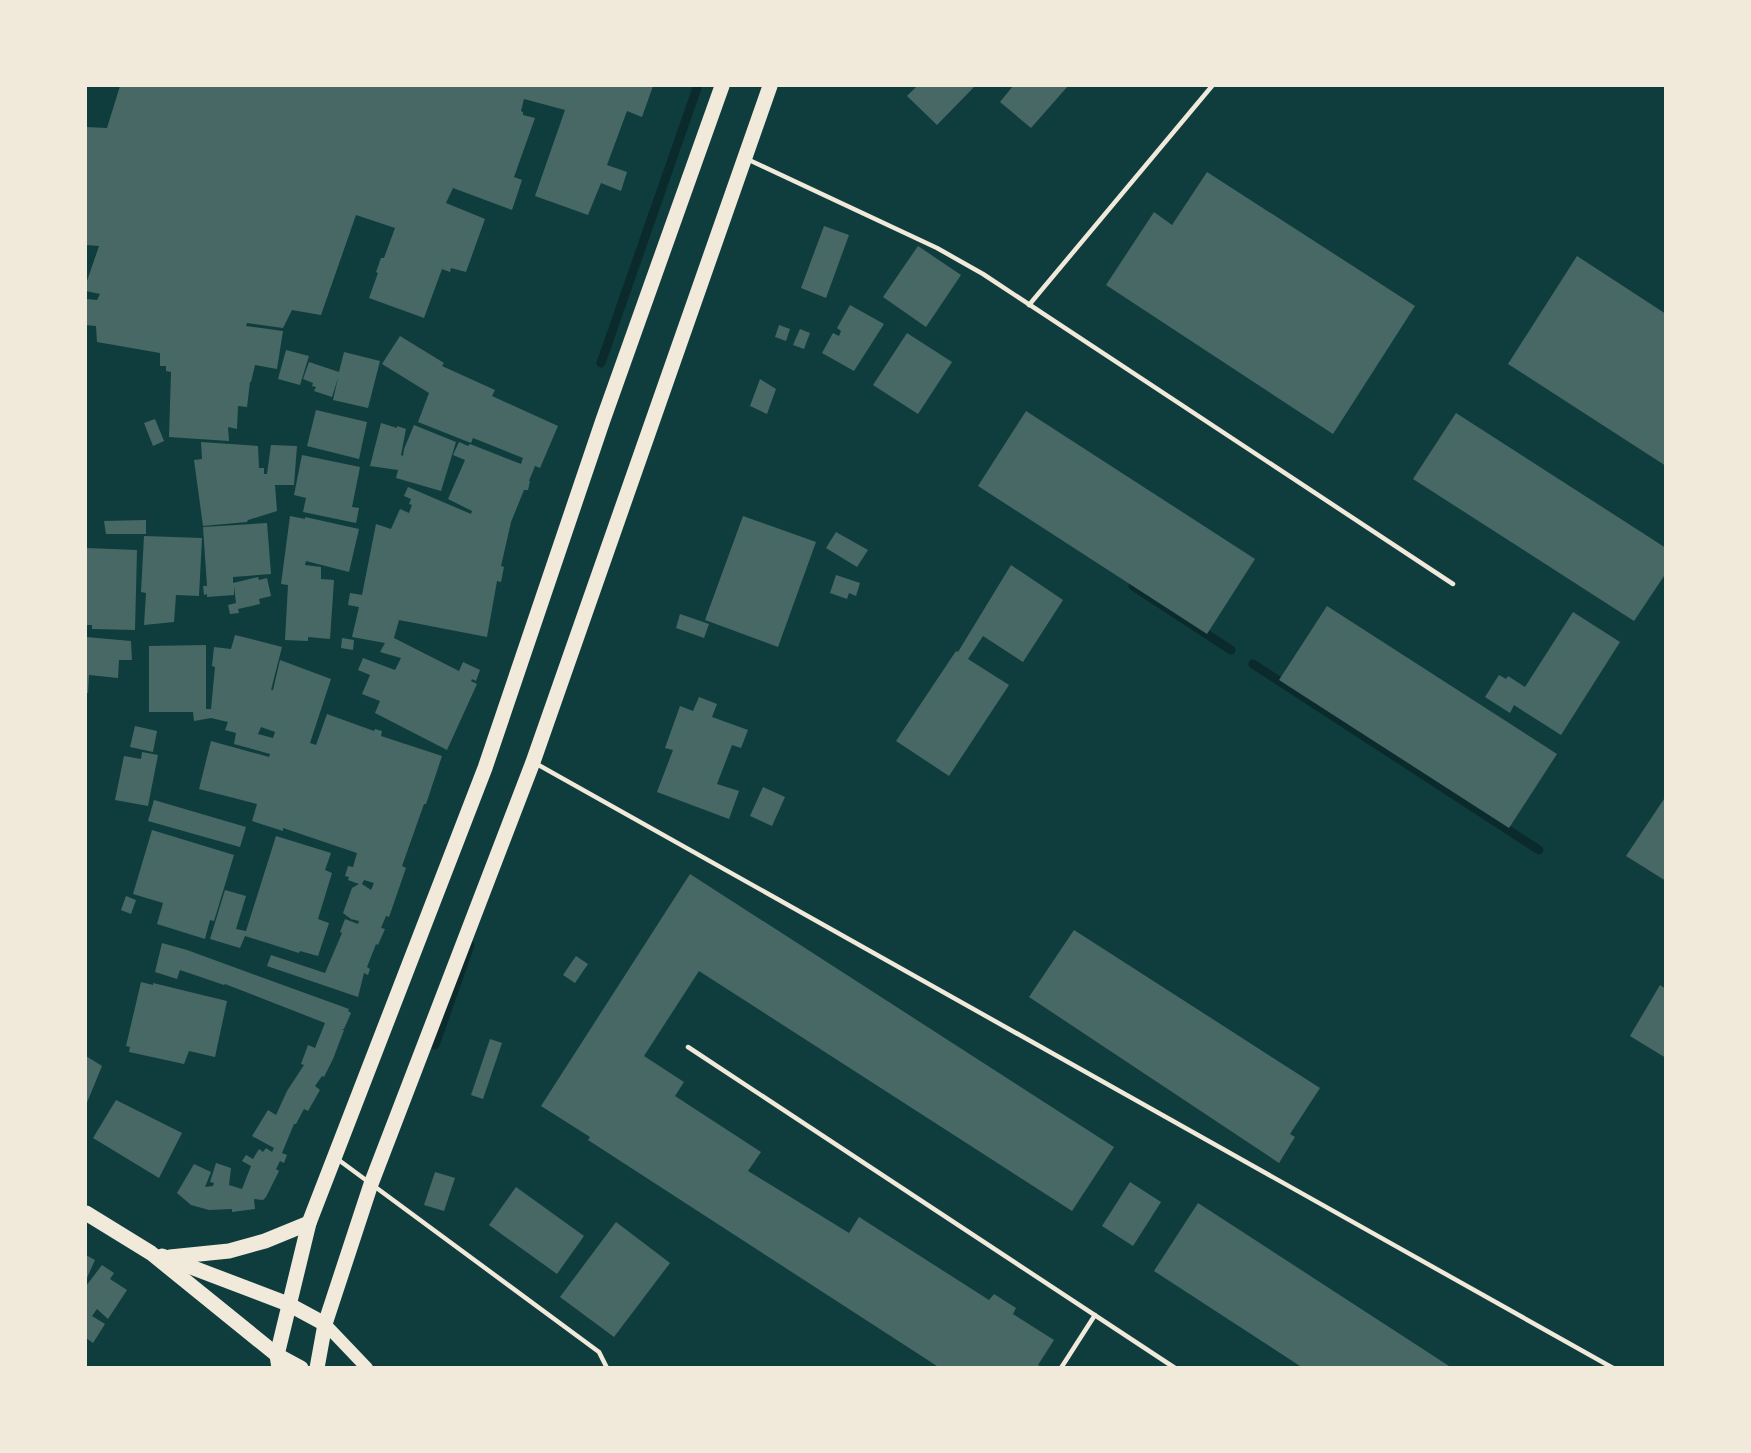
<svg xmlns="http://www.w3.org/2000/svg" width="1751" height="1453" viewBox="0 0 1751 1453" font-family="'PT Sans Narrow',sans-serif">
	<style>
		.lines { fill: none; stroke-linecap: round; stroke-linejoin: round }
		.stream { stroke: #0a2a2b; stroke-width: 9 }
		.building { fill: #486865; fill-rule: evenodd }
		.service { stroke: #f1e9da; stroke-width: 4.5 }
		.secondary { stroke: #f1e9da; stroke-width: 12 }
		.primary { stroke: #f1e9da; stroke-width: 15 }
	</style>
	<rect width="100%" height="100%" fill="#0f3d3e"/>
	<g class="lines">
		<g class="stream">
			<polyline points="601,363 697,88"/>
			<polyline points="1133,586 1231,650"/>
			<polyline points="1253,664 1539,850"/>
			<polyline points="435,1045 470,945"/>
		</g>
	</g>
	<g class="building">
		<polygon points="120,86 653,86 642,117 627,111 607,165 627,172 621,191 601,183 588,215 535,196 565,110 524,99 521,111 523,112 523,115 535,118 514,177 522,180 512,210 453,188 446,203 485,219 466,272 451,268 450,272 442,269 424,318 369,298 378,273 376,272 381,258 384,258 395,228 356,215 321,315 292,310 283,328 247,323 246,326 283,331 277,369 255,365 251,382 250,382 247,407 238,406 237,429 228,427 229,441 169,437 171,372 166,371 166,366 160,366 160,353 97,342 96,326 86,325 86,299 97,300 100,294 86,291 86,284 99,246 86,245 86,127 107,128"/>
		<polygon points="917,86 975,86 937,125 907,96"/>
		<polygon points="1013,86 1068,86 1031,128 1000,102"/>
		<polygon points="1207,172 1415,306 1333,434 1106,285 1154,212 1172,225"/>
		<polygon points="824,226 849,235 826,298 801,288"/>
		<polygon points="918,246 961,275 926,327 883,297"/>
		<polygon points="1577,256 1666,314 1666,466 1508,364"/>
		<polygon points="850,305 884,324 854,371 822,353 833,333 839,336 841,331 837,328"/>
		<polygon points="779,325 790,329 786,341 775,337"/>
		<polygon points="800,329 810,333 804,349 793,345"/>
		<polygon points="907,333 952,362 918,414 873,385"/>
		<polygon points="400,336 444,363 442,366 495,390 492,396 558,426 540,468 535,466 529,481 530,481 528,490 524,490 511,522 501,566 504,567 501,582 497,581 487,637 399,620 394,638 459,671 463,662 480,670 476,681 472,679 471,681 477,684 447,750 375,713 380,701 362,694 370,675 358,670 363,658 395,670 401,658 380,652 385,643 352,637 359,607 348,605 350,593 362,595 376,524 391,529 400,509 409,513 412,505 409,504 411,499 404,496 408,487 471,514 472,511 448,499 465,460 453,455 459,442 468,446 470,444 521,464 523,458 473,438 471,443 418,422 429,393 382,364"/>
		<polygon points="286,350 309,356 300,385 278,379"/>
		<polygon points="344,352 380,361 368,408 333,400 338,378 332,397 314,391 316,387 312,386 313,383 303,379 309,362 339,372"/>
		<polygon points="760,379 776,389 767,414 750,406"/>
		<polygon points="316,410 367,422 359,459 307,446"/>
		<polygon points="1026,411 1255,559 1207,634 978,486"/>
		<polygon points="1456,413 1666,548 1666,573 1634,621 1413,479"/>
		<polygon points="155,419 164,441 153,446 144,423"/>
		<polygon points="381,423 397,428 397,426 406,429 401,455 403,456 404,449 414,425 456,442 441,491 396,478 398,470 370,466"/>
		<polygon points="201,442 258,446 259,468 264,468 264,474 267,474 271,445 297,446 294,485 275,485 277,511 248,520 247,522 203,526 194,460 202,459"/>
		<polygon points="302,455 360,467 352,507 359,508 356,523 303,512 306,498 294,495"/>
		<polygon points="290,516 305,519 305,517 359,529 349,572 306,561 305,565 321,567 321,579 334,580 330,639 308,637 308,641 285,640 288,585 281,584"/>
		<polygon points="743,516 816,542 778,647 705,620"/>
		<polygon points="146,520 146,534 106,534 104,521"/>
		<polygon points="267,523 271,574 233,577 233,583 258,577 259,580 267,578 271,596 259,599 260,604 238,609 239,613 230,614 228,605 236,603 234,586 234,595 207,597 207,594 204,595 203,586 207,586 203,527"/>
		<polygon points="836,532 868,550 857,567 826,548"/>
		<polygon points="144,536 202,538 199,596 176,595 174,622 144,625 146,593 141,592"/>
		<polygon points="86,548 137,550 135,630 92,629 92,625 86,625"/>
		<polygon points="1011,565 1063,600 1023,662 983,636 968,659 1009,685 949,776 896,741 956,651 958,652"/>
		<polygon points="836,575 860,583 856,596 849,593 847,599 830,593"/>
		<polygon points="1327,606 1557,754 1509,828 1279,680"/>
		<polygon points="1573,612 1620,642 1561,735 1514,705 1510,713 1485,697 1499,675 1506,679 1508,676 1525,687"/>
		<polygon points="680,614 709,624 704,638 676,628"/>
		<path d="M 235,635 L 282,647 L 271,690 L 273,690 L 280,660 L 331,679 L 310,743 L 316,745 L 327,714 L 374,731 L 375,729 L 382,731 L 381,736 L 442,756 L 426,804 L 424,804 L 402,866 L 406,868 L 389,917 L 386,916 L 381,928 L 385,929 L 378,945 L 376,944 L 367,967 L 370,969 L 368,975 L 364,973 L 358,997 L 267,966 L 271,955 L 325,973 L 342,933 L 340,932 L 345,919 L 358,924 L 359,921 L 351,919 L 343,913 L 352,888 L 359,884 L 348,880 L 349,877 L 345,876 L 348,866 L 353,867 L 357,853 L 283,828 L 283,831 L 252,821 L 257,804 L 199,789 L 211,741 L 269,757 L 270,754 L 234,744 L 236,733 L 225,730 L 228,722 L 211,718 L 194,721 L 193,712 L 149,712 L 149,646 L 206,645 L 206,709 L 211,709 L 215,667 L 212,666 L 214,647 L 231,649 ZM 261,727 L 275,732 L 273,738 L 258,734 ZM 364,880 L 374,883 L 371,890 L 362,884 Z"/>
		<polygon points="86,637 131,641 132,660 119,660 118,678 89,675 88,693 86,693"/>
		<polygon points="342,638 354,640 353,650 341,648"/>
		<polygon points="699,697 717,704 712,717 748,730 741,748 732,745 717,784 739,791 729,819 657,792 673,750 665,748 680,706 693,711"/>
		<polygon points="135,726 157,731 153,752 130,747"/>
		<polygon points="142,752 158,755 148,806 115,800 124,756 141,759"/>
		<polygon points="763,787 785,797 772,826 750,816"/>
		<polygon points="1666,796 1666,881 1626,856"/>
		<polygon points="154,800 246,827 240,847 148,821"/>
		<polygon points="152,830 234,855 214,921 210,920 205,939 157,924 163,903 133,894"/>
		<polygon points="276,836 331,853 325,870 332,873 318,919 329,923 318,956 300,951 299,953 245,936 240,948 210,939 225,890 246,896 236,929 246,931"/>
		<polygon points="690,874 1114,1147 1072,1211 699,971 644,1056 684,1082 675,1096 761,1152 748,1171 849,1233 859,1217 989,1300 994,1294 1016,1308 1013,1314 1054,1340 1038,1365 1044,1368 940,1368 588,1140 590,1137 541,1106"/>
		<polygon points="126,896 136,900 131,914 121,910"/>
		<polygon points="1074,930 1320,1088 1290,1134 1295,1137 1279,1163 1029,997"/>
		<polygon points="162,943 187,950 349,1009 348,1011 351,1013 344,1029 341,1029 344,1030 333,1059 324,1077 322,1076 315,1086 320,1090 308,1111 304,1109 296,1124 294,1124 282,1153 287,1155 284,1163 280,1161 276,1169 279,1171 266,1197 263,1200 254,1199 255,1209 232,1212 232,1209 209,1210 191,1205 177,1193 194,1164 211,1172 205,1187 213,1186 214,1183 210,1182 216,1163 231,1168 229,1185 242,1189 251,1166 242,1161 246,1155 253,1159 259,1149 263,1152 266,1148 272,1152 274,1148 252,1136 268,1110 276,1115 287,1091 304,1065 301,1064 308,1045 315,1048 325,1023 225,984 224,985 180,970 177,979 155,972"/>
		<polygon points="576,956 588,964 575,983 563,975"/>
		<polygon points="141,982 153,985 153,983 227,1001 215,1057 189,1051 184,1064 129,1052 130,1047 126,1046"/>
		<polygon points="1660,985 1666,989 1666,1058 1630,1036"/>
		<polygon points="490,1039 502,1043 483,1099 471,1095"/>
		<polygon points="86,1056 102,1066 86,1105"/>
		<polygon points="116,1100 182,1133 159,1178 93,1138"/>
		<polygon points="435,1172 455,1178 444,1211 424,1205"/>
		<polygon points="1130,1182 1161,1202 1133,1246 1102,1226"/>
		<polygon points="516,1187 584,1236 557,1274 489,1225"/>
		<polygon points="1198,1203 1449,1366 1448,1368 1303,1368 1154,1271"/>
		<polygon points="616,1222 670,1263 614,1337 560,1297"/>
		<polygon points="86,1255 95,1260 86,1280"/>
		<polygon points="102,1265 114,1273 110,1279 127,1290 108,1319 97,1309 92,1316 105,1324 93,1343 86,1338 86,1286"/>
	</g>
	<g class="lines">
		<g class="service">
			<polyline points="747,159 937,248 983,274 1453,584"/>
			<polyline points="1029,305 1212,86"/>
			<polyline points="535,763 1613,1368"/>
			<polyline points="688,1047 1175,1368"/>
			<polyline points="336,1158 599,1352 607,1368"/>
			<polyline points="1061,1368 1095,1315"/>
		</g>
		<polyline class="secondary" points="325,1324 367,1368"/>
		<g class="primary">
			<polyline points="86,1213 151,1253 277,1355 301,1368"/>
			<polyline points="162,1256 288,1304 325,1324"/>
			<polyline points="170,1257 229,1251 265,1241 309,1223"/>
			<polyline points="279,1368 277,1355 309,1223 485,768 603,420 722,86"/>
			<polyline points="317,1368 325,1324 371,1184 533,762 770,86"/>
		</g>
	</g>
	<rect width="1751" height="1453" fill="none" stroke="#f1e9da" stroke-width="174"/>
</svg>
